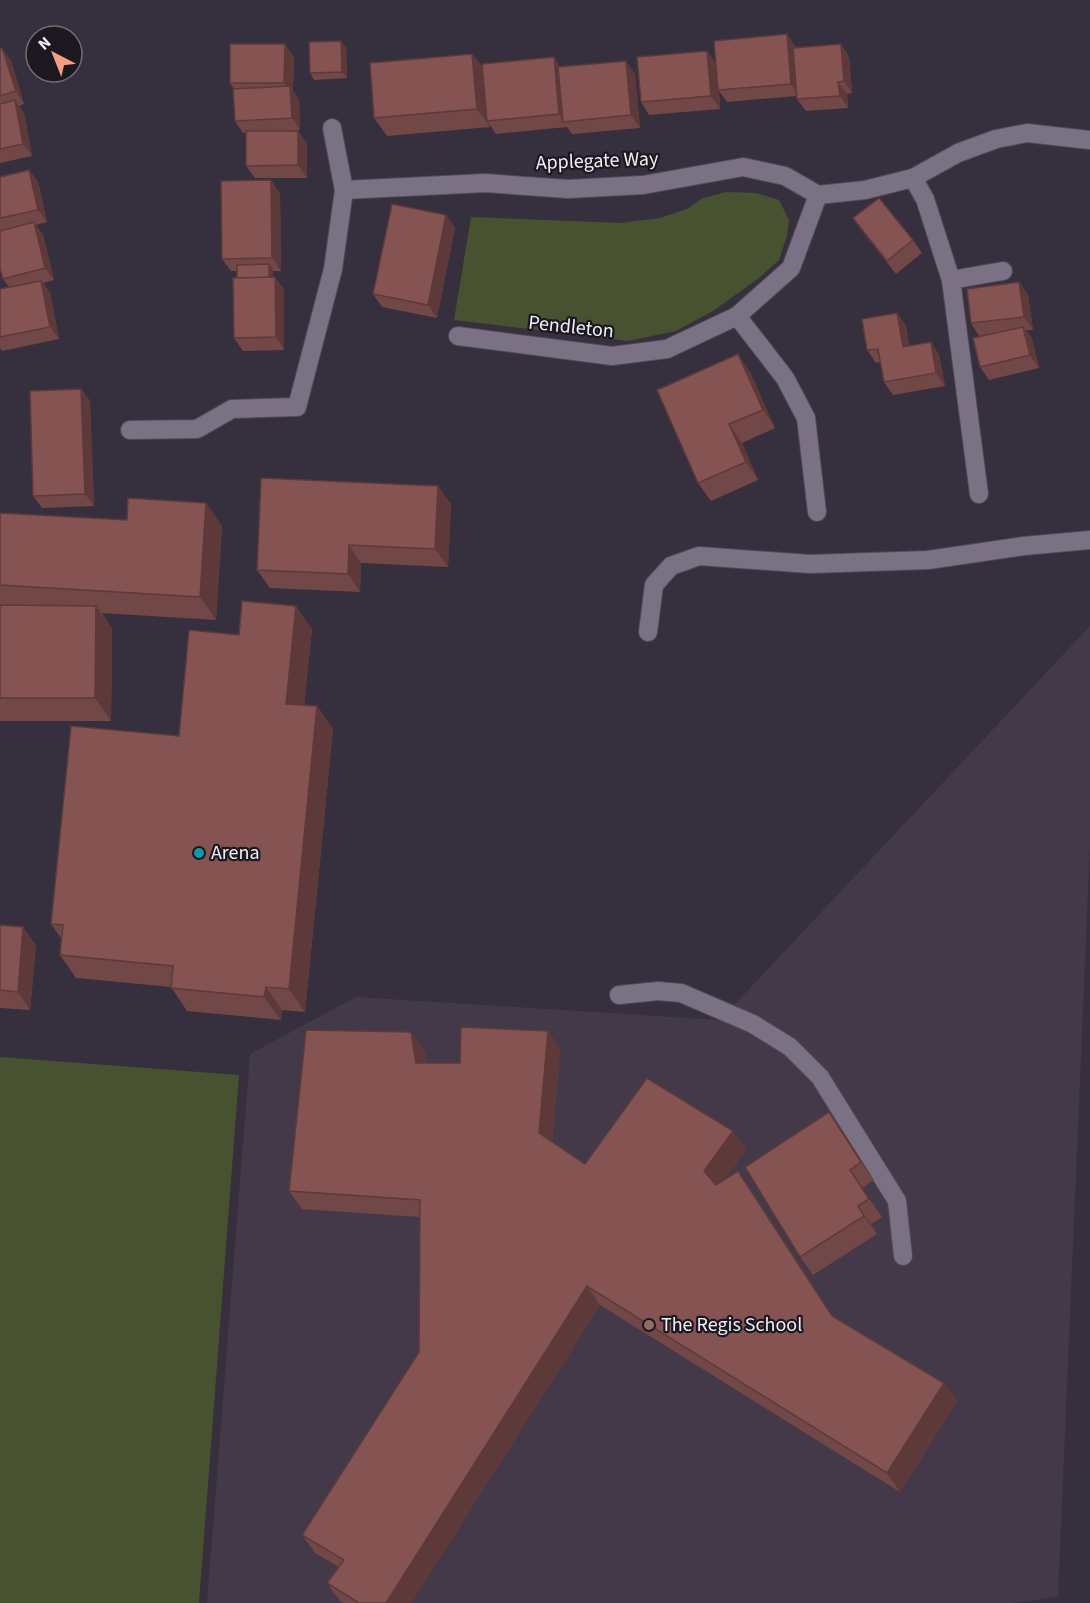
<svg xmlns="http://www.w3.org/2000/svg" width="1090" height="1603" viewBox="0 0 1090 1603" font-family="'Source Sans 3',sans-serif">
	<style>
		.education { fill: #443948 }
		.green { fill: #485230 }
		.lines { fill: none; stroke-linecap: round; stroke-linejoin: round }
		.minor-casing { stroke: #504b58; stroke-width: 20 }
		.minor { stroke: #7a7284; stroke-width: 18 }
		.wall { fill: #724747 }
		.shaded-wall { fill: #5d3a39 }
		.building { fill: #855352; stroke: #5d3a39; stroke-width: 1.5 }
		.culture-dot { fill: #0f9aa8; stroke: #1c1820; stroke-width: 2 }
		.education-dot { fill: #8d6e63; stroke: #1c1820; stroke-width: 2 }
		.labels { text-anchor: middle; dominant-baseline: central; stroke-width: 4.5; stroke-linejoin: round; paint-order: stroke }
		.street-label { font-size: 20px; fill: #f2eef8; stroke: #1c1820 }
		.poi-label { font-size: 20px; fill: #f2eef8; stroke: #1c1820; text-anchor: start }
	</style>
	<rect width="100%" height="100%" fill="#362f3e"/>
	<polygon class="education" points="1090,626 1090,846 1058,1597 1012,1603 207,1603 250,1054 356,997 720,1020"/>
	<g class="green">
		<polygon points="726,192 756,193 779,200 789,220 787,236 779,260 759,278 713,311 676,331 628,341 454,320 471,217 620,223 660,218 687,209 703,198"/>
		<polygon points="0,1057 239,1075 199,1603 0,1603"/>
	</g>
	<g class="lines">
		<g class="minor-casing">
			<g id="minor">
				<polyline points="332,128 344,190"/>
				<polyline points="913,178 925,199 951,280 979,494"/>
				<polyline points="951,280 1003,271"/>
				<polyline points="737,316 785,378 806,418 817,512"/>
				<polyline points="458,336 612,356 667,349 737,316 791,268 818,195"/>
				<polyline points="130,430 197,429 232,409 297,407 333,269 344,190 485,183 568,189 643,185 743,167 785,176 818,195 865,190 913,178 958,153 996,139 1027,133 1090,140"/>
				<polyline points="648,632 654,585 671,566 699,556 810,564 928,560 1024,546 1090,540"/>
				<polyline points="619,995 658,991 681,993 753,1024 790,1047 820,1077 897,1201 903,1256"/>
			</g>
		</g>
		<use href="#minor" class="minor"/>
	</g>
	<g class="wall">
		<polygon points="841,44 849,57 852,93 847,94 848,108 806,111 797,99 797,96 727,102 719,91 720,109 649,115 641,102 707,51 715,62 796,47"/>
		<polygon points="346,47 347,78 314,80 310,73"/>
		<polygon points="0,49 11,61 24,104 19,106 24,113 32,156 0,163"/>
		<polygon points="472,54 482,67 560,67 635,74 640,128 572,134 567,127 496,134 490,125 490,127 387,136 374,118"/>
		<polygon points="294,57 293,91 299,99 300,130 289,131 307,143 307,178 255,178 246,166 246,133 243,133 235,121 234,89 230,83"/>
		<polygon points="29,170 38,182 47,222 36,225 43,235 54,280 43,283 50,293 59,339 2,351 0,348 0,308 9,287 3,279 1,272 0,272 0,177"/>
		<polygon points="280,193 281,271 273,271 273,278 275,277 284,290 284,350 243,351 234,338 237,271 231,271 222,259"/>
		<polygon points="853,218 913,240 922,253 896,274 862,231"/>
		<polygon points="455,227 437,318 382,307 373,294"/>
		<polygon points="1019,282 1028,295 1033,330 1026,330 1032,339 1039,368 989,380 980,367 989,335 979,336 971,323"/>
		<polygon points="897,313 906,326 909,346 931,342 939,355 945,386 893,395 884,382 880,362 876,363 867,350"/>
		<polygon points="750,372 775,428 742,443 758,480 711,501 698,483"/>
		<polygon points="81,389 90,401 94,506 42,508 33,496"/>
		<polygon points="206,503 222,526 216,620 102,613 112,629 111,721 0,721 0,513 127,520"/>
		<polygon points="451,504 448,567 361,563 360,592 270,588 257,570"/>
		<polygon points="312,629 304,705 317,706 333,729 305,1012 282,1010 281,1020 187,1011 171,987 76,978 60,955 61,938 51,924 179,736 239,635"/>
		<polygon points="0,925 36,945 30,1010 0,1008"/>
		<polygon points="548,1031 560,1049 552,1142 585,1164 746,1149 724,1180 751,1189 833,1317 944,1383 957,1401 900,1492 600,1305 411,1603 343,1603 340,1601 327,1583 339,1567 315,1553 302,1535 419,1352 420,1217 302,1209 289,1191 424,1050 426,1063 460,1063"/>
		<polygon points="842,1130 874,1180 862,1188 882,1217 871,1224 877,1234 813,1275 800,1257"/>
	</g>
	<g class="shaded-wall">
		<polygon points="787,34 796,47 800,96 791,84"/>
		<polygon points="341,41 346,47 347,78 342,72"/>
		<polygon points="285,44 294,57 293,91 299,99 300,130 292,118 290,91 284,83"/>
		<polygon points="841,44 849,57 852,93 844,81"/>
		<polygon points="2,48 11,61 24,104 16,91"/>
		<polygon points="707,51 716,63 720,109 711,96"/>
		<polygon points="472,54 485,72 487,121 490,125 490,127 477,109"/>
		<polygon points="554,57 562,70 564,122 559,114"/>
		<polygon points="626,61 635,74 640,128 631,115"/>
		<polygon points="838,82 847,94 848,108 840,96"/>
		<polygon points="15,100 24,113 32,156 23,144"/>
		<polygon points="298,131 307,143 307,178 298,165"/>
		<polygon points="29,170 38,182 47,222 38,210"/>
		<polygon points="271,180 280,193 281,271 272,258"/>
		<polygon points="446,215 455,227 437,318 428,305"/>
		<polygon points="34,222 43,235 54,280 45,268"/>
		<polygon points="269,264 273,270 274,290 269,284"/>
		<polygon points="275,277 284,290 284,350 276,337"/>
		<polygon points="41,281 50,293 59,339 50,327"/>
		<polygon points="1019,282 1028,295 1033,330 1024,317"/>
		<polygon points="897,313 906,326 912,360 903,347"/>
		<polygon points="1023,327 1032,339 1039,368 1030,355"/>
		<polygon points="931,342 939,355 945,386 936,373"/>
		<polygon points="738,354 750,372 775,428 763,410"/>
		<polygon points="81,389 90,401 94,506 85,494"/>
		<polygon points="729,424 742,443 758,480 746,462"/>
		<polygon points="438,486 451,504 448,567 435,549"/>
		<polygon points="206,503 222,526 216,620 200,597"/>
		<polygon points="349,545 361,563 360,592 348,574"/>
		<polygon points="96,606 112,629 111,721 95,698"/>
		<polygon points="296,606 312,629 302,727 286,704"/>
		<polygon points="317,706 333,729 305,1012 289,989"/>
		<polygon points="23,927 36,945 30,1010 18,992"/>
		<polygon points="266,987 282,1010 281,1020 264,997"/>
		<polygon points="548,1031 560,1049 551,1151 539,1133"/>
		<polygon points="411,1032 424,1050 428,1081 416,1063"/>
		<polygon points="829,1112 842,1130 874,1180 861,1162"/>
		<polygon points="733,1131 746,1149 717,1189 704,1171"/>
		<polygon points="738,1171 751,1189 844,1334 832,1316"/>
		<polygon points="858,1206 871,1224 877,1234 864,1216"/>
		<polygon points="587,1286 600,1305 411,1603 386,1603"/>
		<polygon points="944,1383 957,1401 900,1492 887,1473"/>
	</g>
	<g class="building">
		<polygon points="787,34 791,84 718,90 714,41"/>
		<polygon points="341,41 342,72 310,73 309,42"/>
		<polygon points="230,44 285,44 284,83 230,83"/>
		<polygon points="841,44 844,81 838,82 840,96 797,99 793,48"/>
		<polygon points="2,48 16,91 0,96 0,49"/>
		<polygon points="707,51 711,96 641,102 637,57"/>
		<polygon points="472,54 477,109 374,118 370,63"/>
		<polygon points="554,57 559,114 487,121 482,64"/>
		<polygon points="626,61 631,115 563,122 558,67"/>
		<polygon points="290,86 292,118 235,121 233,89"/>
		<polygon points="15,100 23,144 0,149 0,104"/>
		<polygon points="246,131 298,131 298,165 246,166"/>
		<polygon points="29,170 38,210 0,218 0,177"/>
		<polygon points="271,180 272,258 222,259 221,181"/>
		<polygon points="879,198 913,240 887,261 853,218"/>
		<polygon points="392,204 446,215 428,305 373,294"/>
		<polygon points="34,222 45,268 3,279 0,269 0,231"/>
		<polygon points="269,264 269,278 237,278 237,265"/>
		<polygon points="275,277 276,337 234,338 233,278"/>
		<polygon points="41,281 50,327 0,337 0,289"/>
		<polygon points="1019,282 1024,317 971,323 967,289"/>
		<polygon points="897,313 903,347 931,342 936,373 884,382 878,349 867,350 862,319"/>
		<polygon points="1023,327 1030,355 980,367 973,338"/>
		<polygon points="738,354 763,410 729,424 746,462 698,483 657,390"/>
		<polygon points="81,389 85,494 33,496 30,391"/>
		<polygon points="261,478 438,486 435,549 349,545 348,574 257,570"/>
		<polygon points="128,498 206,503 200,597 0,585 0,513 127,520"/>
		<polygon points="242,601 296,606 286,704 317,706 289,989 266,987 264,997 171,988 173,966 60,955 63,925 51,924 71,726 179,736 189,630 239,635"/>
		<polygon points="0,605 96,606 95,698 0,698"/>
		<polygon points="0,925 23,927 18,992 0,990"/>
		<polygon points="461,1027 548,1031 539,1133 585,1164 647,1078 733,1131 704,1171 716,1185 738,1171 832,1316 944,1383 887,1473 587,1286 386,1603 359,1603 327,1583 344,1560 302,1535 419,1352 420,1200 289,1191 306,1030 411,1032 416,1063 460,1063"/>
		<polygon points="829,1112 861,1162 850,1170 869,1199 858,1206 864,1216 800,1257 745,1167"/>
	</g>
	<circle class="culture-dot" cx="199" cy="853" r="6"/>
	<circle class="education-dot" cx="649" cy="1325" r="6"/>
	<g class="labels">
		<g class="street-label">
			<text transform="translate(597 161) rotate(-2)">Applegate Way</text>
			<text transform="translate(571 327) rotate(6)">Pendleton</text>
		</g>
		<g class="poi-label">
			<text x="211" y="853">Arena</text>
			<text x="661" y="1325">The Regis School</text>
		</g>
	</g>
	<g transform="translate(54 54) rotate(318)"><circle r="28" fill="#1c1820" stroke="#726e76" stroke-width="1.5"/>
	<path d="M0-4.5L10 22L0 15L-10 22Z" fill="#f49e86"/>
	<text y="-9" font-size="16" font-weight="bold" text-anchor="middle" fill="#f2eef8">N</text>
	</g>
</svg>
